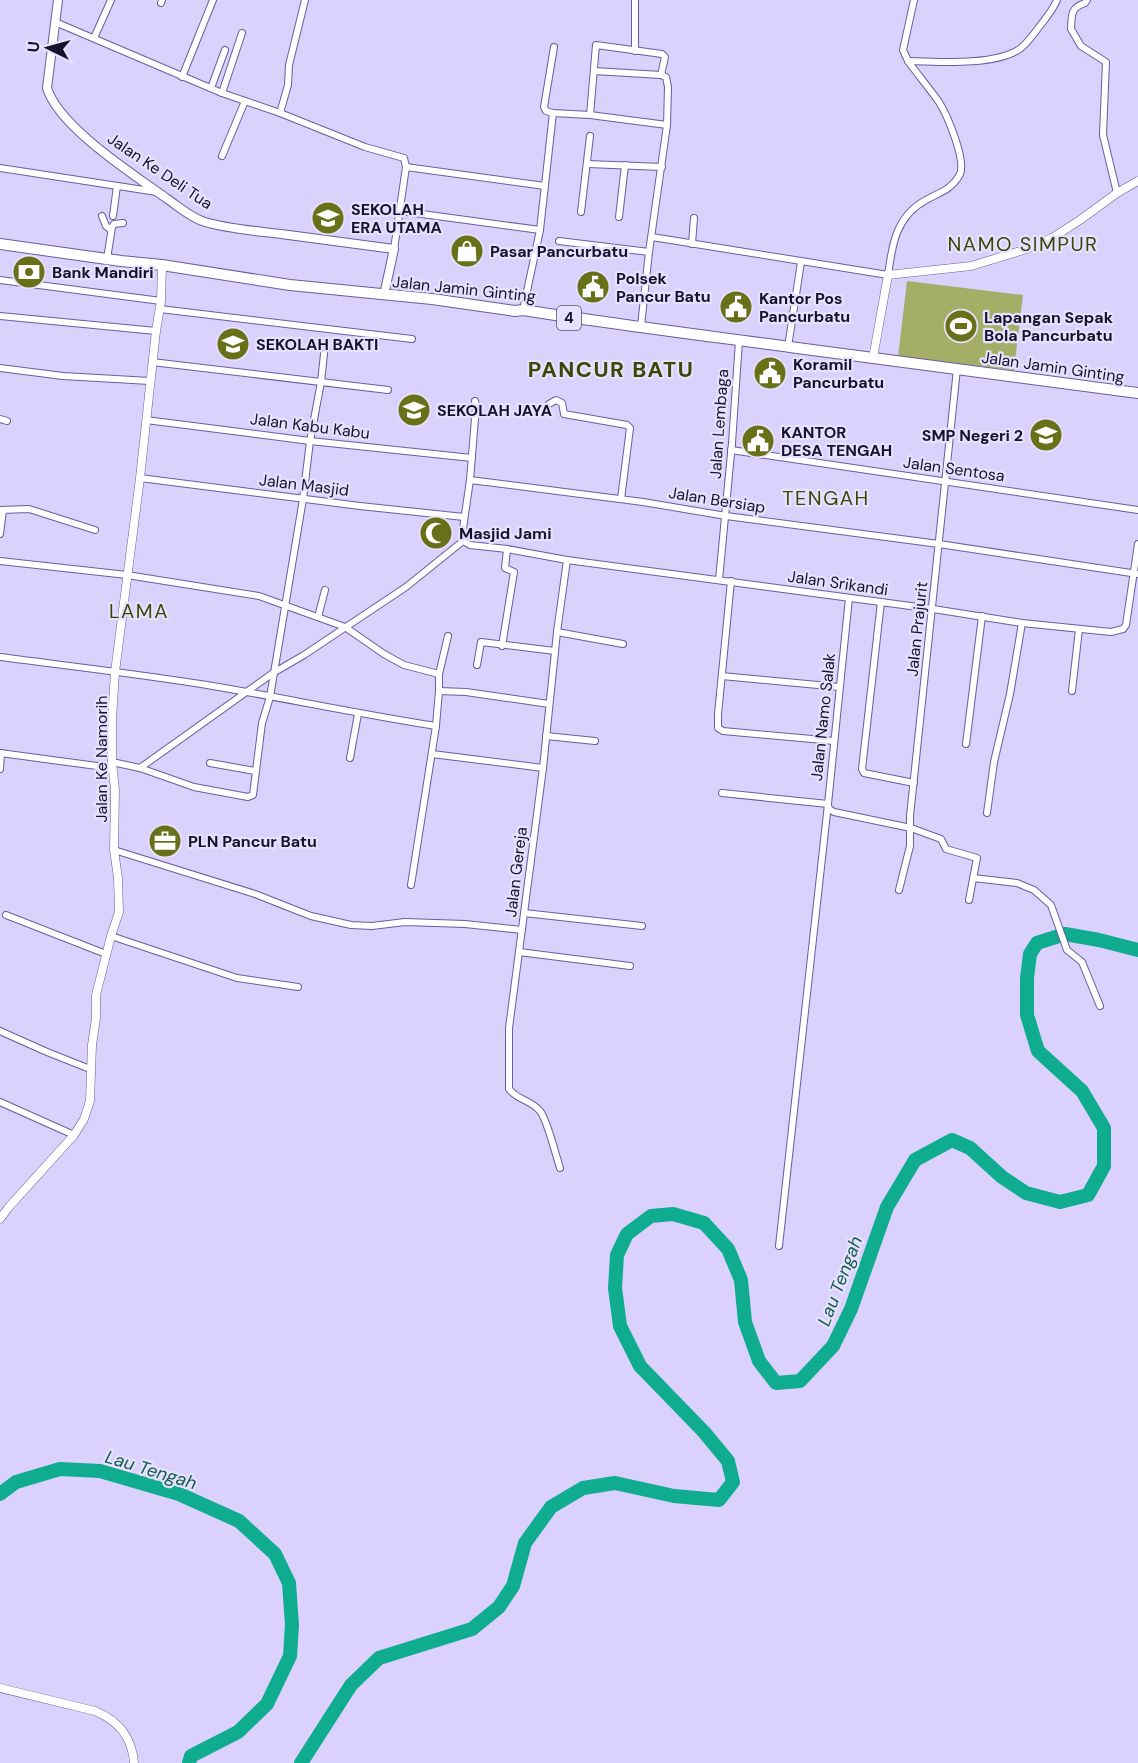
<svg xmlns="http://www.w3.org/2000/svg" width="1138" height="1763" viewBox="0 0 1138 1763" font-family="'DM Sans',sans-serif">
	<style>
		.green { fill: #a5ae67 }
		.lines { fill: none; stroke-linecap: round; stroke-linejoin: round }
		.river { stroke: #10ac90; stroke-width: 14 }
		.minor-casing { stroke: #6d5c9d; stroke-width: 8 }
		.tertiary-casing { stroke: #6d5c9d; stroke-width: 9 }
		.secondary-casing { stroke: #6d5c9d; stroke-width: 10 }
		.trunk-casing { stroke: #6d5c9d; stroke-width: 12 }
		.minor { stroke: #fff; stroke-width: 6 }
		.tertiary { stroke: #fff; stroke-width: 8 }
		.secondary { stroke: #fff; stroke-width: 8 }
		.trunk { stroke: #fff; stroke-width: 10 }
		.labels { text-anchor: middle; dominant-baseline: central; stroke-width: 4.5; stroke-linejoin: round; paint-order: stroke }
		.shield { fill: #e6e1fe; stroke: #564f6a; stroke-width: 1.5 }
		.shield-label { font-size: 15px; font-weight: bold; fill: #18112b }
		.street-label { font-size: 16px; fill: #18112b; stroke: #e6e1fe }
		.poi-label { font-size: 16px; font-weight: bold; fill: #18112b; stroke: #e6e1fe; text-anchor: start }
		.water-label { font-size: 18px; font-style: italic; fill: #115b4b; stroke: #e6e1fe }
		.quarter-label { font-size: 20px; letter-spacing: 1.5px; fill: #404507; stroke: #e6e1fe }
		.district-label { font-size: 22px; font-weight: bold; letter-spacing: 1.5px; fill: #404507; stroke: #e6e1fe }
	</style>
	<rect width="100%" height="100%" fill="#dad1fd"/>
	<polygon class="green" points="907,281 1023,295 1014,370 898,357"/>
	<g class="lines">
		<g class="river">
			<polyline points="0,1494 16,1482 60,1469 100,1471 179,1494 239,1521 275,1554 289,1583 292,1625 290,1656 267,1704 238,1732 191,1756 189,1763"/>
			<polyline points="301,1763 351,1685 379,1658 472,1629 499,1607 513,1586 525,1543 551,1507 583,1488 615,1483 674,1496 719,1500 733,1482 728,1461 704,1432 640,1366 620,1326 615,1288 617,1255 627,1234 651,1216 673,1214 704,1223 728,1249 741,1280 745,1322 759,1361 776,1383 800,1381 833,1346 851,1309 887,1207 915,1160 952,1140 970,1148 1002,1177 1026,1193 1060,1202 1088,1195 1104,1166 1104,1128 1082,1091 1038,1051 1027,1015 1027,978 1030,954 1037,943 1065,934 1099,940 1138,950"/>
		</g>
		<g class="minor-casing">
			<g id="minor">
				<polyline points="635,0 635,51"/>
				<path d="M 1087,0 L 1085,3 C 1070,8 1072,15 1071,29 L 1081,46 L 1106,62 L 1103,135 L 1117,193"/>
				<polyline points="161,3 162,0"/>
				<polyline points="55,22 222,93 280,113 365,147 404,158 406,167 394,249"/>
				<polyline points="94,38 111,0"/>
				<polyline points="554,47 544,107 546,111 553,113 590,115 667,125 649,252 641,326"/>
				<path d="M 908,61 C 938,62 997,66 1021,48 C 1028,42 1034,34 1039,27 C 1046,18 1053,10 1057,0"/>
				<polyline points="594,71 661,75 666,77 668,87 667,125"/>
				<polyline points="182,77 213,0"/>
				<polyline points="211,88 225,50"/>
				<polyline points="222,93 242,33"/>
				<polyline points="280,113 288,85 289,65 305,0"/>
				<polyline points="590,115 596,45 662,54 665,57 661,75"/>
				<polyline points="222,156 245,101"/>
				<polyline points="588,164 662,167"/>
				<polyline points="406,167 545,186"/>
				<polyline points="0,168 157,192"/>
				<polyline points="400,211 540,230"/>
				<polyline points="581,212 590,136"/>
				<polyline points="102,216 106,226 111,230"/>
				<polyline points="113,216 117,186"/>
				<polyline points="619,217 625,165"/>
				<path d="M 652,237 L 888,275 C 892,245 896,216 926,200 C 938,193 951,190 959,176 C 968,163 947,115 939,102 C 929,88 918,75 908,61 L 903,50 L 914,0"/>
				<polyline points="559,241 649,252"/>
				<polyline points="692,244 694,218"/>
				<polyline points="107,259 112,227 114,224 123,223"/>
				<polyline points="0,280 161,301"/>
				<polyline points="160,309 412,339"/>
				<polyline points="523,310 540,230 553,113"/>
				<polyline points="0,316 156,331"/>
				<polyline points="788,347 801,262"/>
				<polyline points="152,362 388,390"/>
				<polyline points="0,368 63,376 150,381"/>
				<polyline points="549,404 556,400 562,403 564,414 627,425 630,428 621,499"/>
				<polyline points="0,419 7,421"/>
				<polyline points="146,420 310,441 472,458"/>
				<polyline points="731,450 1138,510"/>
				<polyline points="140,478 360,506 464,517"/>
				<polyline points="470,480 643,502 726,516 939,544 1138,574"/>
				<polyline points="0,510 29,509 95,530"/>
				<polyline points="0,534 3,510"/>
				<polyline points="463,541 470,545 507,549 567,560 933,609 1022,623 1111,632 1123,629 1126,625 1138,544"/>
				<polyline points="0,561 127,575 259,596 345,627 384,654 404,665 439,674"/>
				<polyline points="719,580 732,443 739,341"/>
				<polyline points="731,581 718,714 718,728 723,731 834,741"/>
				<polyline points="881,602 862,769 864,773 914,783"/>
				<polyline points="318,617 325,590"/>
				<polyline points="557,632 623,644"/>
				<polyline points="502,646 514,572 505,568 507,549"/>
				<path d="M 0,657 C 69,666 138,674 207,685 C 284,698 359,714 436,726"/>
				<polyline points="477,665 481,642 555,651"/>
				<polyline points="722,676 839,687"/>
				<polyline points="439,691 466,692 549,704"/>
				<polyline points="1072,691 1079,629"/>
				<polyline points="546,736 595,741"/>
				<polyline points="966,744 982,616"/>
				<polyline points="0,753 112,768"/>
				<polyline points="432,754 543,768"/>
				<polyline points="350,758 358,714"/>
				<polyline points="112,762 140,768 194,787 248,797 253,795 262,723 270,697 303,499 310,441 321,382 324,354"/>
				<polyline points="210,763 255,771"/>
				<polyline points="140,768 273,673 304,655 406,587 463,541 462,535 470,480 476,406 475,401"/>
				<polyline points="0,769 1,753"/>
				<polyline points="722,793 828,804"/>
				<polyline points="828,805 829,809 834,812 911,828 941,839 946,849 977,858 969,900"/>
				<polyline points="987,813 994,762 1010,694 1022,623"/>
				<polyline points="114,850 255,894 311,916 351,925 372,926 405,922 465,924 522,930"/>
				<polyline points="973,878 1017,883 1034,890 1051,905 1067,950 1082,962 1100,1006"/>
				<polyline points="411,885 436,726 439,691 439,674 448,636"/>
				<polyline points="899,890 910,846 910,816 957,369"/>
				<polyline points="524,913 642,926"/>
				<polyline points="6,915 106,954"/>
				<polyline points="111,936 237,978 298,987"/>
				<polyline points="519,952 630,966"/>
				<polyline points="0,1031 47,1052 90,1069"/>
				<polyline points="0,1102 74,1135"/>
				<path d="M 560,1168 C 556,1156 547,1119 540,1111 C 531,1100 517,1100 509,1089 L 509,1028 L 543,768 L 557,632 L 567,560"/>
				<polyline points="779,1246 828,804 849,598"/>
			</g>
		</g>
		<g class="tertiary-casing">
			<g id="tertiary">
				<polyline points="873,358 888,275 971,266 1027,249 1052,238 1080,220 1117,193 1138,181"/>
				<polyline points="0,1219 8,1208 74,1135 84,1119 90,1101 92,1045 96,1018 96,995 111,936 119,912 118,878 114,850 115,790 112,762 112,719 115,672 140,478 156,331 161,301 162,265"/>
				<path d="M 0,1688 L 95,1711 C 119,1721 132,1737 134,1763"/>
			</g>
		</g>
		<g class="secondary-casing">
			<path id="secondary" d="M 58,0 L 47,88 C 59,127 133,174 166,198 C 178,206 191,218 205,222 C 229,229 256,231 281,234 C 319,239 357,244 394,249 L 384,295"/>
		</g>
		<g class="trunk-casing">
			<path id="trunk" d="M 0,244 L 121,261 L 162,265 L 290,285 L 432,299 L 515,311 L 523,310 C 612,324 701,335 790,347 C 906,362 1022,378 1138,393"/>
		</g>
		<use href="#minor" class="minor"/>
		<use href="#tertiary" class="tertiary"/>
		<use href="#secondary" class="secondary"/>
		<use href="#trunk" class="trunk"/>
	</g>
	<defs>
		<g id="school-disc" transform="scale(1.725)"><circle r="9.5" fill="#687018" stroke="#e6e1fe"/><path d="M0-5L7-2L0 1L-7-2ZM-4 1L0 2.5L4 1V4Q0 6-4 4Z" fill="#fff"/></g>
		<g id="shop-disc" transform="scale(1.725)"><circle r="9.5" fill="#687018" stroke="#e6e1fe"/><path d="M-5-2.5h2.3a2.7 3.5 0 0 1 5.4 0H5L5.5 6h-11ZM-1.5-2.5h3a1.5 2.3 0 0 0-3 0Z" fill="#fff"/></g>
		<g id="bank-disc" transform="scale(1.725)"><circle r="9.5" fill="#687018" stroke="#e6e1fe"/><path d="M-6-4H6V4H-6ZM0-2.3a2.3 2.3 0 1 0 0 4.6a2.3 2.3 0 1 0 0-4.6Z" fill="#fff"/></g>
		<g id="civic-disc" transform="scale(1.725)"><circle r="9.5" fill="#687018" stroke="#e6e1fe"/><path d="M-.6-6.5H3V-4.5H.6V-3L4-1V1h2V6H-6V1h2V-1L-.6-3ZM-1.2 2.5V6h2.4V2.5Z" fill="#fff"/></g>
		<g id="stadium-disc" transform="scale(1.725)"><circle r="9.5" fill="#687018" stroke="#e6e1fe"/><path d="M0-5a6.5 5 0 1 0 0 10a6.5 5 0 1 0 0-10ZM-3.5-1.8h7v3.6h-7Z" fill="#fff"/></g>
		<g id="mosque-disc" transform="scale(1.725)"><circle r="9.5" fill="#687018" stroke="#e6e1fe"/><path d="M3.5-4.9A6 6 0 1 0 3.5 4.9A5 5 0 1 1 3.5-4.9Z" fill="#fff"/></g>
		<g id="office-disc" transform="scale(1.725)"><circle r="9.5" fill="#687018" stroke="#e6e1fe"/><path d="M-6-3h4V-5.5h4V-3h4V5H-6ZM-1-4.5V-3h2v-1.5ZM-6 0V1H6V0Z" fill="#fff"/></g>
	</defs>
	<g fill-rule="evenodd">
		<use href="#school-disc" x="328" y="218"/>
		<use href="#shop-disc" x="467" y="251"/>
		<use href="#bank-disc" x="29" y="272"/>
		<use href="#civic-disc" x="593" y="287"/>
		<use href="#civic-disc" x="736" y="307"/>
		<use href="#stadium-disc" x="961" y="326"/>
		<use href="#school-disc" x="233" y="344"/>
		<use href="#civic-disc" x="770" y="373"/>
		<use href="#school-disc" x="414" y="410"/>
		<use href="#school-disc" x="1046" y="435"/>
		<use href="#civic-disc" x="758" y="441"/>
		<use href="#mosque-disc" x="436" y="533"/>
		<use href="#office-disc" x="165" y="841"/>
	</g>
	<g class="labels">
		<rect class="shield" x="557" y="306" width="24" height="24" rx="4.5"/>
		<g class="shield-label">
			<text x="569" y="318">4</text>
		</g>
		<g class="street-label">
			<text transform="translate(160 171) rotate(34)">Jalan Ke Deli Tua</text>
			<text transform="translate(464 289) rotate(6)">Jalan Jamin Ginting</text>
			<text transform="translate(1053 367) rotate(8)">Jalan Jamin Ginting</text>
			<text transform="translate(719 424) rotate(-86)">Jalan Lembaga</text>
			<text transform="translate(310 426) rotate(7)">Jalan Kabu Kabu</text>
			<text transform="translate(954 469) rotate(8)">Jalan Sentosa</text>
			<text transform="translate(304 485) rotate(7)">Jalan Masjid</text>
			<text transform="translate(717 500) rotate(9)">Jalan Bersiap</text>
			<text transform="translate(838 583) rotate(8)">Jalan Srikandi</text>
			<text transform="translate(917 629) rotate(-84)">Jalan Prajurit</text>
			<text transform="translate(823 717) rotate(-84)">Jalan Namo Salak</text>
			<text transform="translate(101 759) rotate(-90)">Jalan Ke Namorih</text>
			<text transform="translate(516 872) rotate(-83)">Jalan Gereja</text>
		</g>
		<g class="poi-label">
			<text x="351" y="209">SEKOLAH<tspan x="351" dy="18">ERA UTAMA</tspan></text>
			<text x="490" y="251">Pasar Pancurbatu</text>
			<text x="52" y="272">Bank Mandiri</text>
			<text x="616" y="278">Polsek<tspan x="616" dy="18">Pancur Batu</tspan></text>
			<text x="759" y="298">Kantor Pos<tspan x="759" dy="18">Pancurbatu</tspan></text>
			<text x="984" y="317">Lapangan Sepak<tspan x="984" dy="18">Bola Pancurbatu</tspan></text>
			<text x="256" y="344">SEKOLAH BAKTI</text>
			<text x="793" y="364">Koramil<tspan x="793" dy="18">Pancurbatu</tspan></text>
			<text x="437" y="410">SEKOLAH JAYA</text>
			<text x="781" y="432">KANTOR<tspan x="781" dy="18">DESA TENGAH</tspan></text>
			<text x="1023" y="435" text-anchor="end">SMP Negeri 2</text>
			<text x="459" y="533">Masjid Jami</text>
			<text x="188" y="841">PLN Pancur Batu</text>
		</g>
		<g class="water-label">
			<text transform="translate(840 1281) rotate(-69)">Lau Tengah</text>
			<text transform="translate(151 1470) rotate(17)">Lau Tengah</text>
		</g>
		<g class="quarter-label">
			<text x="1023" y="244">NAMO SIMPUR</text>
			<text x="826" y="498">TENGAH</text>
			<text x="139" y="611">LAMA</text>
		</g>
		<g class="district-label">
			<text x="611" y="369">PANCUR BATU</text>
		</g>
	</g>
	<g transform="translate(48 48) rotate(275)" stroke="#e6e1fe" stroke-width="4.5" paint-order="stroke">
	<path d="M0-4.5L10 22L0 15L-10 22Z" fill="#18112b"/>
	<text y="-9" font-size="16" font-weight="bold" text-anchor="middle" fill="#18112b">U</text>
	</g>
</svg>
